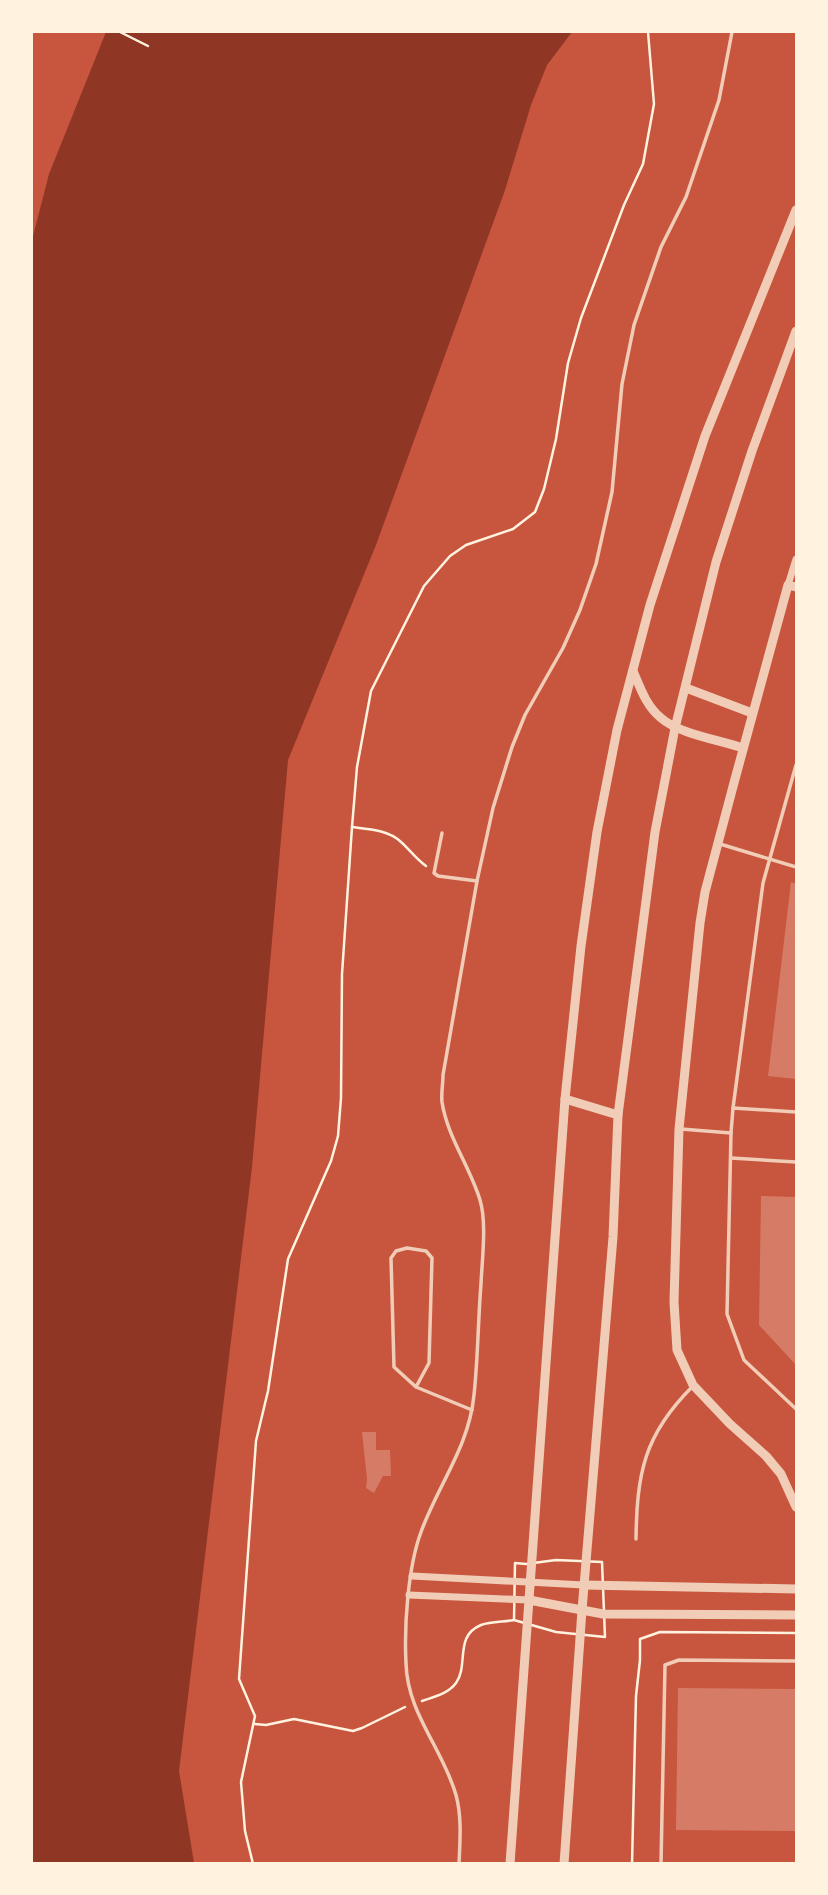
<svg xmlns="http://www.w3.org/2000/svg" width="828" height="1895" viewBox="0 0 828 1895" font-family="'Asap Condensed',sans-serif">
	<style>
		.water { fill: #8f3625 }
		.building { fill: #d67c66 }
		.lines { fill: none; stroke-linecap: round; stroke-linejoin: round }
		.path { stroke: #fff3e0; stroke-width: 2.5 }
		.service { stroke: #f1ccb7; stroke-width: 3.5 }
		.minor { stroke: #f1ccb7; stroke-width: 7 }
		.tertiary { stroke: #f1ccb7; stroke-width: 9 }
	</style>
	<rect width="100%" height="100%" fill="#c8553d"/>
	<polygon class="water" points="106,32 572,32 547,65 531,105 505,190 376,545 288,760 252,1167 179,1771 194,1863 32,1864 32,240 49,174"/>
	<g class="building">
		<polygon points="791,882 796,884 796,1079 768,1076"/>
		<polygon points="761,1196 796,1197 796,1365 759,1325"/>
		<polygon points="362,1432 376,1432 376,1450 390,1450 391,1476 383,1476 374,1493 366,1488 367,1479"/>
		<polygon points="678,1688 796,1689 796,1831 676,1830"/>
	</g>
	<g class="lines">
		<g class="path">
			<polyline points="120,32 148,46"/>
			<path d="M 352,827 C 368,829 389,830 401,842 C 410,850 416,859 426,866"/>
			<polygon points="556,1560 602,1562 605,1637 556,1632 514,1620 515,1563 526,1564"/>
			<path d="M 422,1701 C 433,1697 448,1694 456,1683 C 469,1665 454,1636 481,1625 C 491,1621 504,1622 514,1620"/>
			<polyline points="255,1724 266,1725 294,1719 353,1731 362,1728 405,1707"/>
			<polyline points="253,1864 245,1831 241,1782 255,1716 239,1679 256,1441 268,1391 288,1259 331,1161 338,1136 341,1098 342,974 352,827 357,767 371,691 424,586 450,556 466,545 513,529 535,512 544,489 556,439 568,363 581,318 624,205 643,164 654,104 648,32"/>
			<polyline points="632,1864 636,1696 640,1660 640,1639 660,1632 796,1633"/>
		</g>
		<g class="service">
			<polyline points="442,833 434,873 438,876 477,881"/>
			<polyline points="720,844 796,867"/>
			<polyline points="733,1108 763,883 796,765"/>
			<polyline points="681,1129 731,1133 733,1108 796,1112"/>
			<polyline points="731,1133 727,1314 744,1360 796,1409"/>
			<polyline points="731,1158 796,1162"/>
			<polyline points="416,1387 429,1363 432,1258 426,1251 407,1248 396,1251 391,1258 394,1367 416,1387 472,1410"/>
			<path d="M 636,1539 C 637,1473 644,1435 692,1387"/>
			<path d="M 459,1864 C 460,1841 462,1817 456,1795 C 443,1749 407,1713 406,1663 C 404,1626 408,1567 421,1532 C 438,1485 469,1447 474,1395 C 478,1358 478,1321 481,1284 C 482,1260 487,1223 480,1200 C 470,1167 447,1136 442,1102 C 441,1093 443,1084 443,1075 L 477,881 L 493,808 L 512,747 L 525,715 L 563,648 L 580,610 L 596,564 L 612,492 L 622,384 L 634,325 L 661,247 L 686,197 L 719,100 L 732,32"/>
			<polyline points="661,1864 665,1665 679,1660 796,1661"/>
		</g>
		<g class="minor">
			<polyline points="788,585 796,559"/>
			<polyline points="412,1576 584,1585"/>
			<polyline points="409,1595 529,1600"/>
		</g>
		<g class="tertiary">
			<polyline points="796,587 788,585 735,779 705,892 700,923 679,1129 674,1302 677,1350 693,1385 730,1424 766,1456 781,1474 796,1507"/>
			<path d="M 633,671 C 640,687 646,706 661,718 C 679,734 720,740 743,748"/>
			<polyline points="686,688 752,713"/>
			<polyline points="565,1099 618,1115"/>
			<polyline points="584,1585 796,1589"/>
			<polyline points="529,1600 603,1614 796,1615"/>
			<polyline points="510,1864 565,1099 581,946 597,832 617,730 650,605 705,436 796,210"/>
			<polyline points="564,1864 582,1610 613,1237 618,1115 655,832 675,728 716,562 752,451 796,331"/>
		</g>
	</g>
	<rect width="828" height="1895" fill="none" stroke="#fff3e0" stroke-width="66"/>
</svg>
